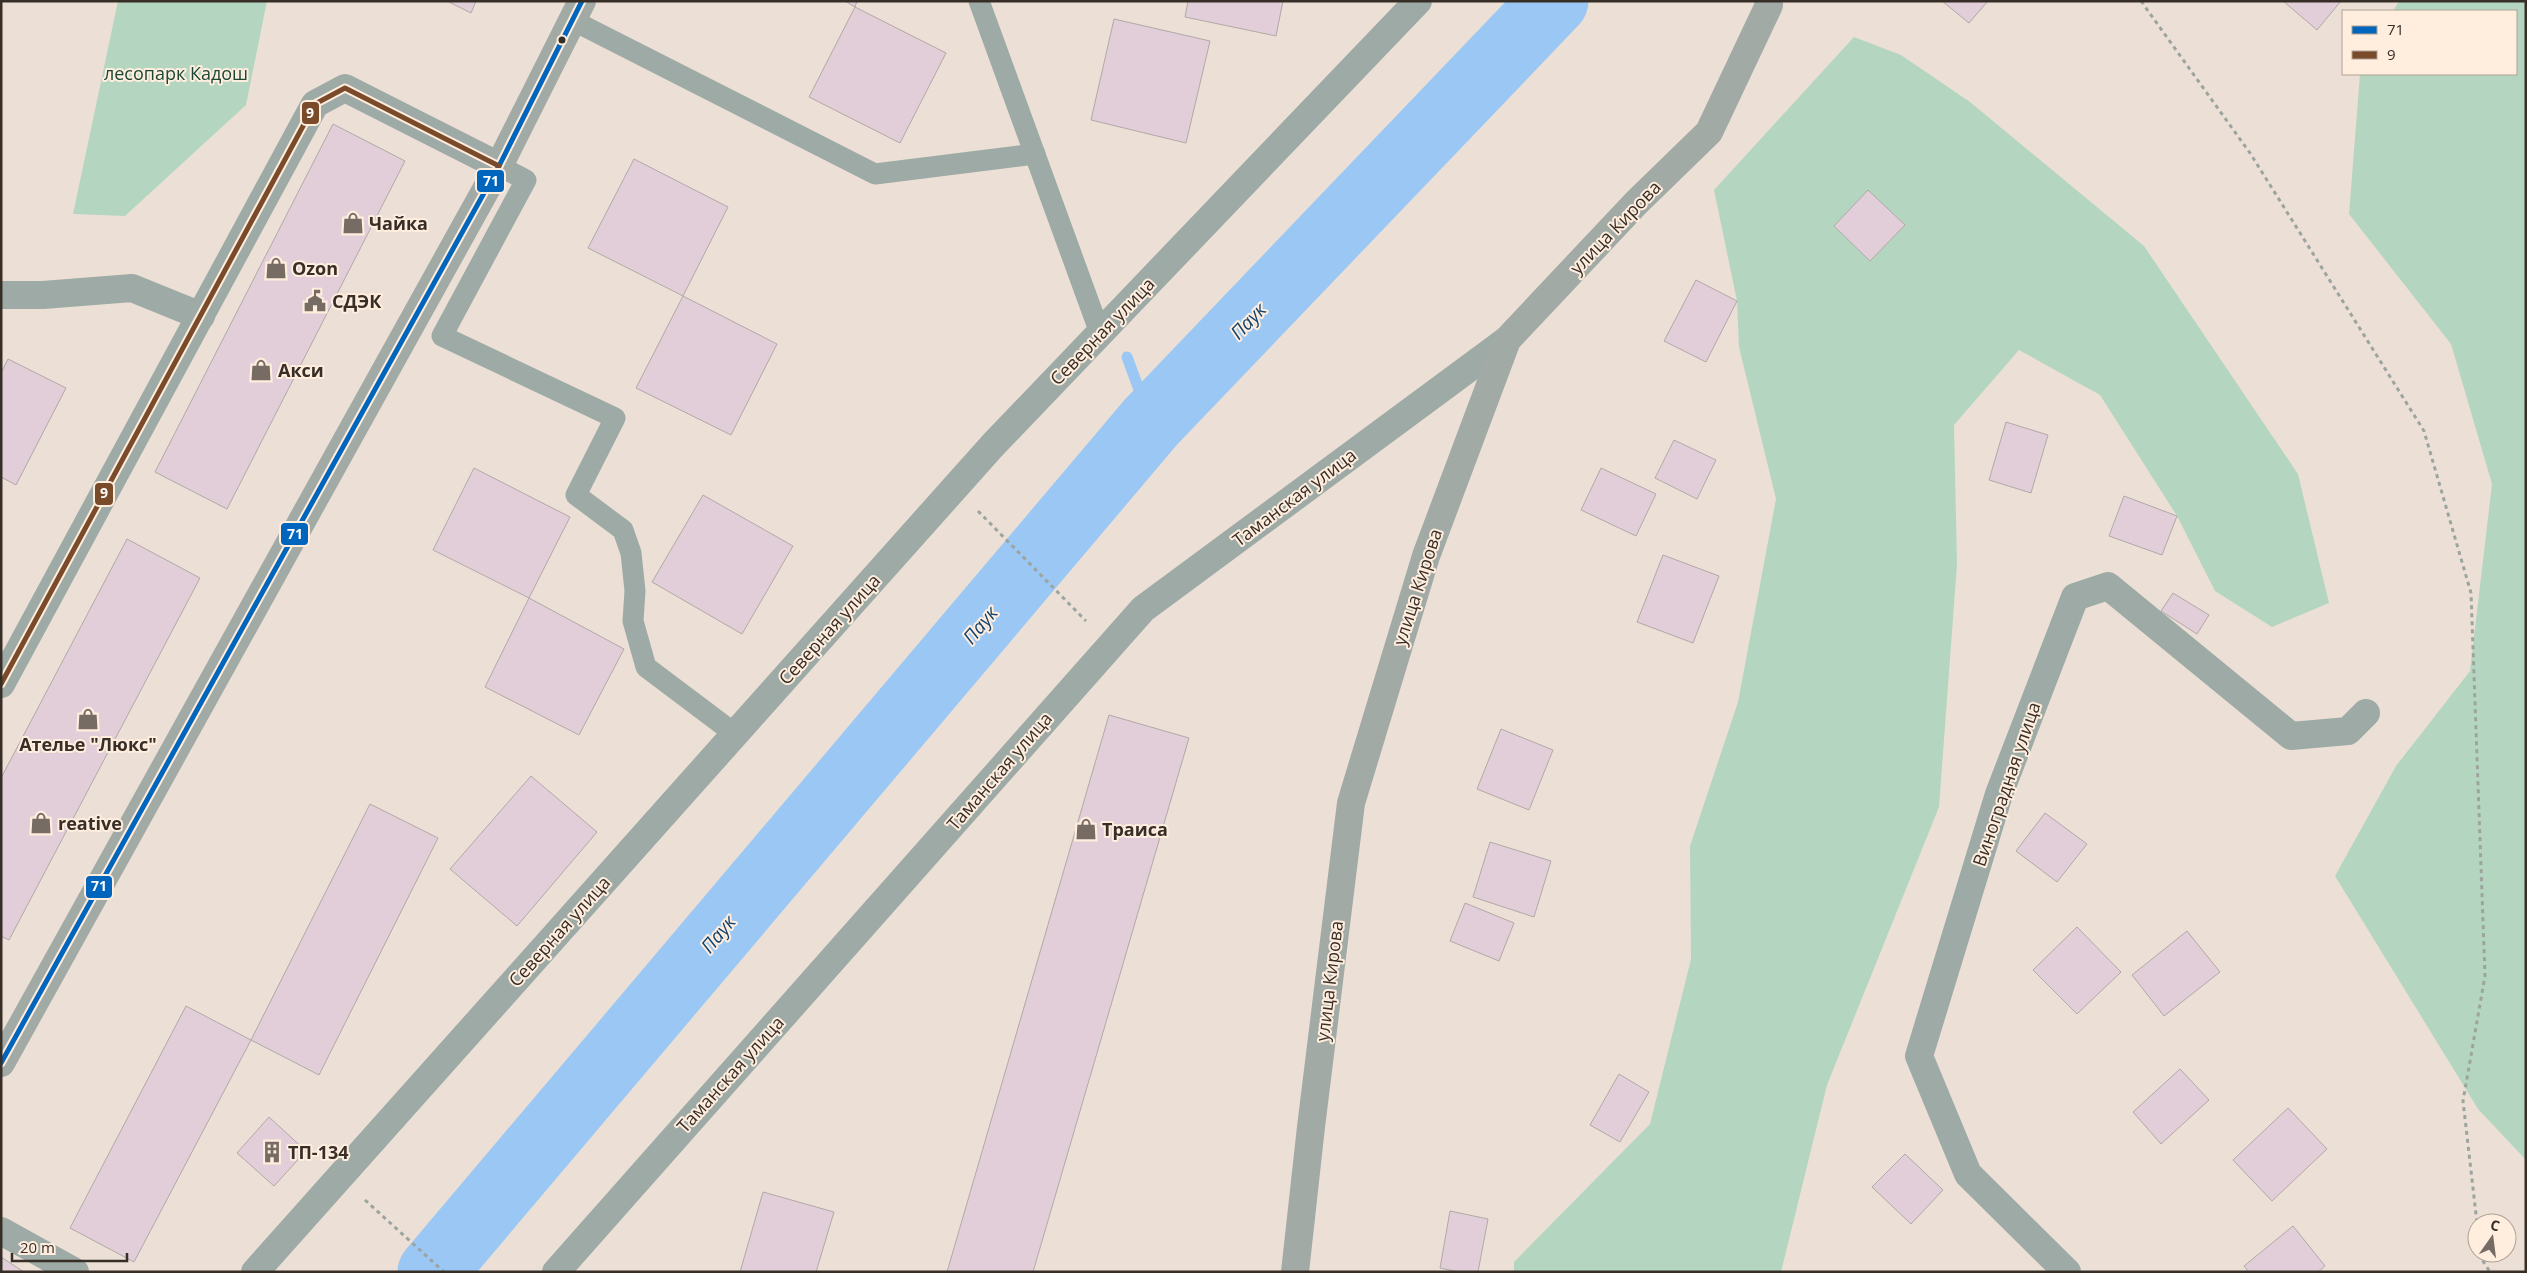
<svg xmlns="http://www.w3.org/2000/svg" width="2527" height="1273" viewBox="0 0 2527 1273" font-family="'Open Sans',sans-serif">
	<style>
		.green { fill: #b4d6c0 }
		.lines { fill: none; stroke-linecap: round; stroke-linejoin: round }
		.stream { stroke: #9ac7f3; stroke-width: 11 }
		.river { stroke: #9ac7f3; stroke-width: 69 }
		.building { fill: #e1ced8; stroke: #b1a8a7 }
		.path { stroke: #9ca49f; stroke-width: 3; stroke-dasharray: 4 4; stroke-linecap: butt }
		.lane { stroke: #9eaaa6; stroke-width: 21 }
		.street { stroke: #9eaaa6; stroke-width: 28 }
		.secondary { stroke: #a2aaa6; stroke-width: 28 }
		.bus-1-casing { stroke: #ffedde; stroke-width: 9 }
		.bus-2-casing { stroke: #ffedde; stroke-width: 9 }
		.bus-1 { stroke: #0065bd; stroke-width: 5 }
		.bus-2 { stroke: #7a4b2a; stroke-width: 5 }
		.bus-dot { fill: #372e27; stroke: #ffedde; stroke-width: 2 }
		.labels { text-anchor: middle; dominant-baseline: central; stroke-width: 4; stroke-linejoin: round; paint-order: stroke }
		.park-label { font-size: 18px; fill: #1a4735; stroke: #ffedde }
		.poi-label { font-size: 18px; font-weight: bold; fill: #372e27; stroke: #ffedde; text-anchor: start }
		.street-label { font-size: 18px; fill: #372e27; stroke: #ffedde }
		.water-label { font-size: 19px; font-style: italic; fill: #11436e; stroke: #ffedde }
		.line-badge { stroke: #ffedde; stroke-width: 2 }
		.badge-label { font-size: 14px; text-anchor: middle; font-weight: bold; fill: #fff }
	</style>
	<rect width="100%" height="100%" fill="#ece0d6"/>
	<g class="green">
		<polygon points="118,1 267,1 246,105 125,216 73,214"/>
		<polygon points="2399,1 2526,1 2526,1160 2478,1109 2335,876 2396,766 2470,671 2492,484 2451,344 2349,214 2360,74 2516,74 2516,11 2393,11"/>
		<polygon points="1854,37 1901,55 1970,102 2144,246 2298,474 2329,603 2272,627 2215,591 2177,516 2100,395 2019,350 1954,425 1957,564 1939,807 1827,1085 1781,1272 1514,1272 1514,1262 1650,1124 1691,959 1690,846 1738,702 1776,499 1739,347 1737,301 1714,190"/>
	</g>
	<g class="lines">
		<polyline class="stream" points="1127,357 1151,422"/>
		<polyline class="river" points="432,1272 1151,422 1554,1"/>
	</g>
	<g class="building">
		<polygon points="447,1 476,1 471,13"/>
		<polygon points="845,1 857,1 855,7"/>
		<polygon points="1188,1 1283,1 1276,36 1185,17"/>
		<polygon points="1942,1 1988,1 1969,23"/>
		<polygon points="2283,1 2341,1 2317,30"/>
		<polygon points="855,7 946,53 900,143 809,97"/>
		<polygon points="1114,19 1210,41 1186,143 1091,120"/>
		<polygon points="333,124 405,161 227,509 155,472"/>
		<polygon points="634,159 728,207 683,296 588,248"/>
		<polygon points="1868,190 1905,225 1870,261 1834,226"/>
		<polygon points="1696,280 1737,301 1706,362 1664,341"/>
		<polygon points="683,296 777,344 731,435 636,388"/>
		<polygon points="8,359 66,388 16,485 1,477 1,373"/>
		<polygon points="2006,422 2048,435 2031,493 1989,480"/>
		<polygon points="1674,440 1716,460 1697,499 1655,478"/>
		<polygon points="474,468 570,517 529,598 433,550"/>
		<polygon points="1601,468 1656,494 1636,536 1581,510"/>
		<polygon points="703,495 793,546 742,634 652,582"/>
		<polygon points="2124,496 2177,516 2162,555 2109,536"/>
		<polygon points="127,539 200,578 9,940 1,936 1,778"/>
		<polygon points="1663,555 1719,576 1693,643 1637,622"/>
		<polygon points="2173,593 2209,615 2197,634 2161,611"/>
		<polygon points="529,598 624,649 579,735 485,687"/>
		<polygon points="1109,715 1189,738 1033,1272 947,1272"/>
		<polygon points="1501,729 1553,750 1529,810 1477,789"/>
		<polygon points="531,776 597,832 517,926 450,869"/>
		<polygon points="370,804 438,838 319,1075 251,1040"/>
		<polygon points="2045,813 2087,844 2057,882 2016,851"/>
		<polygon points="1490,842 1551,861 1534,917 1473,897"/>
		<polygon points="1465,903 1514,923 1499,961 1450,941"/>
		<polygon points="2077,927 2121,972 2077,1014 2033,970"/>
		<polygon points="2187,931 2220,972 2164,1016 2132,975"/>
		<polygon points="186,1006 251,1040 134,1262 70,1228"/>
		<polygon points="2180,1069 2209,1100 2161,1144 2133,1112"/>
		<polygon points="1619,1074 1649,1092 1620,1142 1590,1125"/>
		<polygon points="2288,1108 2327,1149 2272,1201 2233,1160"/>
		<polygon points="269,1117 306,1151 274,1186 237,1153"/>
		<polygon points="1905,1154 1943,1190 1911,1224 1872,1187"/>
		<polygon points="763,1192 834,1212 816,1272 740,1272"/>
		<polygon points="1450,1211 1488,1219 1478,1272 1459,1272 1440,1268"/>
		<polygon points="2293,1226 2325,1266 2318,1272 2249,1272 2244,1266"/>
		<polygon points="1,1257 24,1272 1,1272"/>
	</g>
	<g class="lines">
		<g class="path">
			<polyline points="2141,1 2250,153 2424,431 2471,593 2485,976 2463,1101 2477,1223"/>
			<polyline points="978,511 1086,621"/>
			<polyline points="365,1200 444,1272"/>
			<polyline points="2481,1253 2481,1258 2490,1272"/>
		</g>
		<g class="lane">
			<polyline points="979,1 1100,333"/>
			<polyline points="572,20 875,174 1035,154"/>
			<polyline points="499,166 526,180 442,336 615,418 576,495 623,530 631,553 635,591 633,621 646,667 735,734"/>
		</g>
		<g class="street">
			<polyline points="1,295 43,295 132,288 201,316"/>
			<polyline points="1,684 315,104 345,88 499,166"/>
			<polyline points="1,1231 75,1272"/>
			<polyline points="255,1272 992,446 1418,1"/>
			<polyline points="556,1272 1143,609 1507,340"/>
			<polyline points="2067,1272 1968,1174 1919,1056 1999,794 2075,597 2108,586 2291,736 2348,731 2366,713"/>
		</g>
		<g class="secondary">
			<polyline points="1,1063 499,166 582,1"/>
			<polyline points="1295,1272 1311,1127 1351,803 1426,556 1507,340 1636,203 1709,132 1769,5 1768,1"/>
		</g>
		<g class="bus-1-casing">
			<polyline id="bus-1" points="1,1063 499,166 582,1"/>
		</g>
		<g class="bus-2-casing">
			<polyline id="bus-2" points="1,684 315,104 345,88 499,166"/>
		</g>
		<use href="#bus-1" class="bus-1"/>
		<use href="#bus-2" class="bus-2"/>
	</g>
	<defs>
		<g id="shop-bare" transform="scale(1.725)"><path d="M-5-2.5h2.3a2.7 3.5 0 0 1 5.4 0H5L5.5 6h-11ZM-1.5-2.5h3a1.5 2.3 0 0 0-3 0Z" fill="#766c64" stroke="#ffedde" stroke-width="2.5" paint-order="stroke"/></g>
		<g id="civic-bare" transform="scale(1.725)"><path d="M-.6-6.5H3V-4.5H.6V-3L4-1V1h2V6H-6V1h2V-1L-.6-3ZM-1.2 2.5V6h2.4V2.5Z" fill="#766c64" stroke="#ffedde" stroke-width="2.5" paint-order="stroke"/></g>
		<g id="building-bare" transform="scale(1.725)"><path d="M-4-6H4V6H1V3H-1V6H-4ZM-2.5-4.3h1.7v1.8h-1.7ZM.8-4.3h1.7v1.8H.8ZM-2.5-1h1.7V.8h-1.7ZM.8-1h1.7V.8H.8Z" fill="#766c64" stroke="#ffedde" stroke-width="2.5" paint-order="stroke"/></g>
	</defs>
	<g fill-rule="evenodd">
		<use href="#shop-bare" x="353" y="223"/>
		<use href="#shop-bare" x="276" y="268"/>
		<use href="#civic-bare" x="315" y="301"/>
		<use href="#shop-bare" x="261" y="370"/>
		<use href="#shop-bare" x="88" y="719"/>
		<use href="#shop-bare" x="41" y="823"/>
		<use href="#shop-bare" x="1086" y="829"/>
		<use href="#building-bare" x="272" y="1152"/>
	</g>
	<circle class="bus-dot" cx="562" cy="40" r="4.5"/>
	<g class="labels">
		<g class="park-label">
			<text x="176" y="73">лесопарк Кадош</text>
		</g>
		<g class="poi-label">
			<text x="369" y="223">Чайка</text>
			<text x="292" y="268">Ozon</text>
			<text x="332" y="301">СДЭК</text>
			<text x="278" y="370">Акси</text>
			<text x="88" y="744" text-anchor="middle">Ателье "Люкс"</text>
			<text x="58" y="823">reative</text>
			<text x="1102" y="829">Траиса</text>
			<text x="288" y="1152">ТП-134</text>
		</g>
		<g class="street-label">
			<text transform="translate(1615 227) rotate(-46)">улица Кирова</text>
			<text transform="translate(1102 331) rotate(-46)">Северная улица</text>
			<text transform="translate(1294 497) rotate(-37)">Таманская улица</text>
			<text transform="translate(1417 587) rotate(-72)">улица Кирова</text>
			<text transform="translate(829 629) rotate(-48)">Северная улица</text>
			<text transform="translate(999 771) rotate(-49)">Таманская улица</text>
			<text transform="translate(2006 784) rotate(-71)">Виноградная улица</text>
			<text transform="translate(559 931) rotate(-48)">Северная улица</text>
			<text transform="translate(1329 981) rotate(-83)">улица Кирова</text>
			<text transform="translate(730 1074) rotate(-48)">Таманская улица</text>
		</g>
		<g class="water-label">
			<text transform="translate(1248 321) rotate(-46)">Паук</text>
			<text transform="translate(980 625) rotate(-50)">Паук</text>
			<text transform="translate(718 934) rotate(-50)">Паук</text>
		</g>
	</g>
	<g class="line-badge">
		<rect x="301" y="101" width="19" height="24" rx="5" fill="#7a4b2a"/>
		<rect x="476" y="169" width="29" height="24" rx="5" fill="#0065bd"/>
		<rect x="94" y="482" width="20" height="24" rx="5" fill="#7a4b2a"/>
		<rect x="280" y="522" width="29" height="24" rx="5" fill="#0065bd"/>
		<rect x="85" y="875" width="28" height="24" rx="5" fill="#0065bd"/>
	</g>
	<g class="badge-label">
		<text x="310" y="118">9</text>
		<text x="491" y="186">71</text>
		<text x="104" y="498">9</text>
		<text x="295" y="539">71</text>
		<text x="99" y="891">71</text>
	</g>
	<rect width="2527" height="1273" fill="none" stroke="#372e27" stroke-width="5"/>
	<rect x="2342" y="10" width="175" height="65" fill="#ffedde" stroke="#afa195"/>
	<rect x="2352" y="26" width="25" height="8" fill="#0065bd" stroke="#afa195"/>
	<text x="2387" y="35" font-size="15" fill="#372e27">71</text>
	<rect x="2352" y="51" width="25" height="8" fill="#7a4b2a" stroke="#afa195"/>
	<text x="2387" y="60" font-size="15" fill="#372e27">9</text>
	<g transform="translate(2492 1238) rotate(14)"><circle r="24" fill="#ffedde" stroke="#afa195"/>
	<path d="M0-4L9 19L0 12L-9 19Z" fill="#766c64"/>
	<text y="-8" font-size="14" font-weight="bold" text-anchor="middle" fill="#372e27">С</text>
	</g>
	<path d="M12 1253v8h115v-8" fill="none" stroke="#372e27" stroke-width="2.5"/>
	<text x="20" y="1253" font-size="15" fill="#372e27" stroke="#ffedde" stroke-width="4" paint-order="stroke">20 m</text>
</svg>
